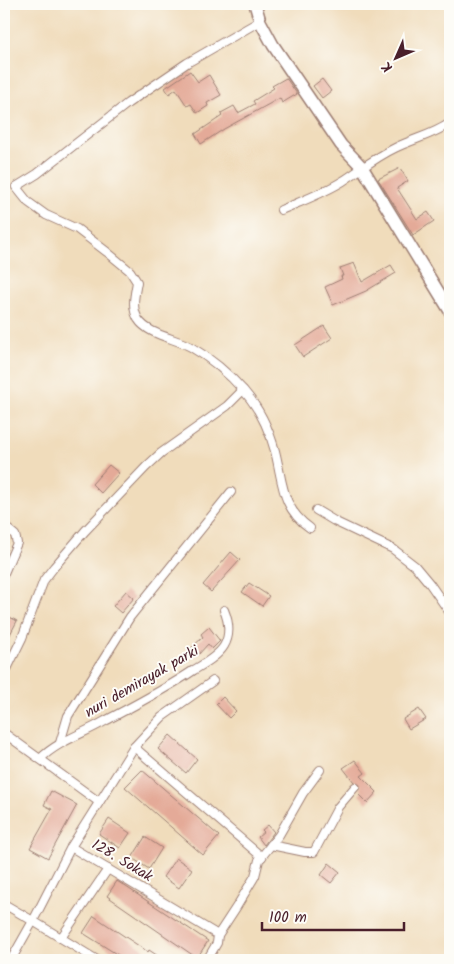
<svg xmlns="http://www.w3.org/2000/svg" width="454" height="964" viewBox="0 0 454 964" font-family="Kalam,sans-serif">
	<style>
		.building { fill: #e4aa98 }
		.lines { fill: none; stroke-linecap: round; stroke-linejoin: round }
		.street-casing { stroke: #9d7e73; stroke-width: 10 }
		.secondary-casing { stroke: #9d7e73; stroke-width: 14 }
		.street { stroke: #fff; stroke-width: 8 }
		.secondary { stroke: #fff; stroke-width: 11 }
		.labels { text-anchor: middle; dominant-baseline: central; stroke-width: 4; stroke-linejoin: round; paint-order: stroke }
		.street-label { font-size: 15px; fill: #4a1f2b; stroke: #fdfcf7 }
	</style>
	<rect width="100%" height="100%" fill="#fdfcf7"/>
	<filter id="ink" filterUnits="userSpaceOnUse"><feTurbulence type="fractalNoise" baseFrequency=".02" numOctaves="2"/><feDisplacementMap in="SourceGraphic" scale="10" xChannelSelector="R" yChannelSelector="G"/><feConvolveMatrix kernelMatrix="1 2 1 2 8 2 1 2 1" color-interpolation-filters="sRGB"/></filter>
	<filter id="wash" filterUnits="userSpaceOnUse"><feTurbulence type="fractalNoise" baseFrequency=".0096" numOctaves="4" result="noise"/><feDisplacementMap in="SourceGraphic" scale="20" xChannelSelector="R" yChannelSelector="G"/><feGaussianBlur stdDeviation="1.12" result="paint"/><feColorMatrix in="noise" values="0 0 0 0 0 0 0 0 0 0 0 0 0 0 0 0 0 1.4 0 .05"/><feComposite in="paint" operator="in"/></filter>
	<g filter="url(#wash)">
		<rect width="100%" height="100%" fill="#f0dcbb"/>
		<g id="blocks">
			<g class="building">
				<polygon points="190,71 198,82 209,75 221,95 207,103 208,106 197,113 191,104 187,106 176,89 169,94 165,88"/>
				<polygon points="286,78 297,94 282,103 280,98 224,129 201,144 195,134 222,116 221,113 234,106 238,113 255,104 253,101 274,88 272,86"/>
				<polygon points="322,79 331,91 322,98 313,86"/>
				<polygon points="400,168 408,181 397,188 417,219 428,212 434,221 413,235 378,179"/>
				<polygon points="354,263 362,282 391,265 396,273 366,291 333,305 325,287 342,279 341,276 343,276 340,268"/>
				<polygon points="324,326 332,338 303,357 295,345"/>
				<polygon points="109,465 119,473 101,493 92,484"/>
				<polygon points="231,552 240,560 211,592 203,585"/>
				<polygon points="249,583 269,596 262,606 242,592"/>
				<polygon points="126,591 134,598 121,613 113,606"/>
				<polygon points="4,614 17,621 4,646"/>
				<polygon points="209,627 220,641 212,649 208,644 198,655 191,648 203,637 201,634"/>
				<polygon points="223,697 236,711 229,718 216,704"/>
				<polygon points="419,709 426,719 409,729 403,719"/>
				<polygon points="170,735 197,759 186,773 158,749"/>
				<polygon points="355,760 365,773 361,776 377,792 367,803 359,795 362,792 360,790 360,785 354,782 343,768"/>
				<polygon points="142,770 219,836 203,855 125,787"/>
				<polygon points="51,791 77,805 48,858 30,848 52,809 44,805"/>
				<polygon points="109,819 130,833 120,848 99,834"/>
				<polygon points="268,825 274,832 264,845 258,837 264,832 262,830"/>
				<polygon points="145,837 162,848 149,869 132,858"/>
				<polygon points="176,858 192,869 179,888 163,877"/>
				<polygon points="329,863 340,872 331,883 321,875"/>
				<polygon points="117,881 208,941 197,958 107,896"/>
				<polygon points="94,916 148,952 149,950 164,960 126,960 83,933"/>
			</g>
		</g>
	</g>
	<g filter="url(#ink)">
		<use href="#blocks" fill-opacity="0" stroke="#9d7e73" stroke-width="1"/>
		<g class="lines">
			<g class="street-casing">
				<g id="street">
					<path d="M 260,21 L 187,63 L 128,103 L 37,174 L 16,187 L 28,202 L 46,215 L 77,229 L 107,252 L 130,271 L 137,282 C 135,294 131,307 138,319 C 148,335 175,338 191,347 C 210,358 230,375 244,391 C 259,408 269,429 275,451 C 283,482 281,508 310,528"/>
					<path d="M 281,210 C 302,201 324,193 343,181 C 360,170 376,157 395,148 C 413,139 433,135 450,123"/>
					<polyline points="316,510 336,522 393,549 415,566 430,584 450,613"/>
					<polyline points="4,526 15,535 17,543 4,573"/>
					<polyline points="4,675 22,638 44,580 54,567 85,531 146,467 161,453 227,406 243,390"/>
					<polyline points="4,733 99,802"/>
					<polyline points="60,743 68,716 130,617 231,492"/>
					<polyline points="134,747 162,717 213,681"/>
					<path d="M 40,759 C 58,741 83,734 105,721 C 135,705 166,689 194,670 C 204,664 218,656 224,646 C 231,634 229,622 224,610"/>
					<polyline points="271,845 305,852 314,852 338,807 355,787"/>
					<polyline points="71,847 218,935"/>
					<polyline points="4,904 33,921 11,960"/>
					<polyline points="61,938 108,869"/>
					<polyline points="97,960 33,921 71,847 134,747 262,857"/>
					<polyline points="207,960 217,943 218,935 237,906 255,876 259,860 279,835 303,793 320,770"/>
				</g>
			</g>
			<g class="secondary-casing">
				<polyline id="secondary" points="255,4 260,21 273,45 341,145 362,167 450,311"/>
			</g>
			<use href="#street" class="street"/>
			<use href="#secondary" class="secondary"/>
		</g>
	</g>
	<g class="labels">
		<g class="street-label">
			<text transform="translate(142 682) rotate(-30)">nuri demirayak parki</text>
			<text transform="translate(122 861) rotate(31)">128. Sokak</text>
		</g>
	</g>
	<rect width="454" height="964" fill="none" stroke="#fdfcf7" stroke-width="20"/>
	<g transform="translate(396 58) rotate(225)" stroke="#fdfcf7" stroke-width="4" paint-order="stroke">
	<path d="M0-4L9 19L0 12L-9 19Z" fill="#4a1f2b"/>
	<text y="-8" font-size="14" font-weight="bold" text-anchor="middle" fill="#4a1f2b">K</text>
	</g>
	<path d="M262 922v8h142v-8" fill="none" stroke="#4a1f2b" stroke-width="2.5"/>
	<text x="269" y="922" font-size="15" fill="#4a1f2b" stroke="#fdfcf7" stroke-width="4" paint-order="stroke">100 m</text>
</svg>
